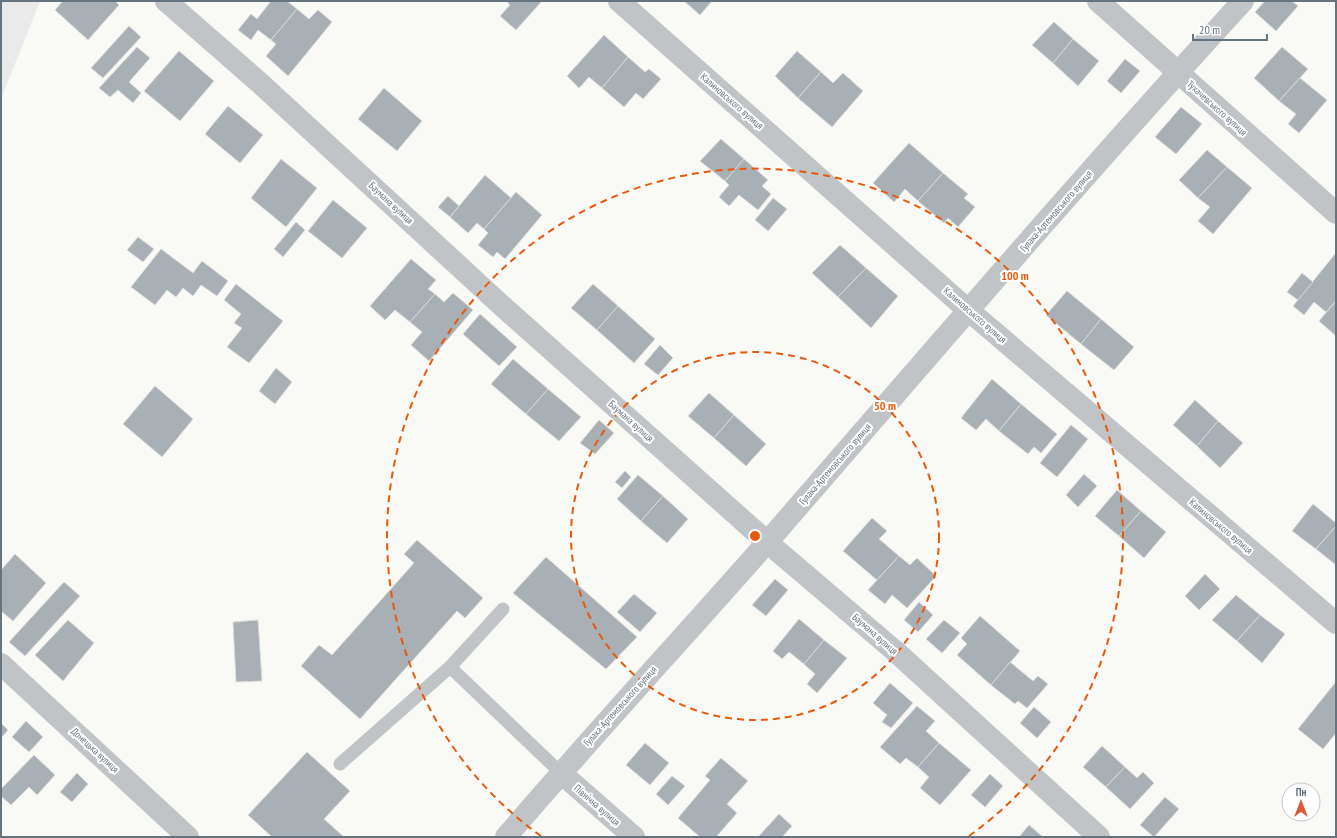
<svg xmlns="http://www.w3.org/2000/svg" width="1337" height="838" viewBox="0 0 1337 838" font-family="'PT Sans Narrow',sans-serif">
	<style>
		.built { fill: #e9eae9 }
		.building { fill: #a8afb5; stroke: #dadad9 }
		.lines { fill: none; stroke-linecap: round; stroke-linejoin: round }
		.lane { stroke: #c0c4c7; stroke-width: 13 }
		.street { stroke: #c0c4c7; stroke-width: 22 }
		.ring { fill: none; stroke: #e8590c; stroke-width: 2; stroke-dasharray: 7 5 }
		.labels { text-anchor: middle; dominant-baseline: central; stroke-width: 4; stroke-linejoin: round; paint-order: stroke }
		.street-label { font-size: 10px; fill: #66747f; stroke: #fff }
		.centre { fill: #e8590c; stroke: #fff; stroke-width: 2 }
		.ring-label { font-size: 12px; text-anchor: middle; font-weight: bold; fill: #e8590c; stroke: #fff; stroke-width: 4; stroke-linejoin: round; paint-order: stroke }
	</style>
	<rect width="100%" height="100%" fill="#f9f9f6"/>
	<polygon class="built" points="1,1 40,1 1,99"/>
	<g class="building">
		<polygon points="63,1 115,1 119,5 88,40 55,10"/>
		<polygon points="271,1 287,1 297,9 271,40 258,30 251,40 238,30 251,14 257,19"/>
		<polygon points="506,1 542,1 516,30 500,16 510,5"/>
		<polygon points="684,1 712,1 700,15"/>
		<polygon points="1265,1 1292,1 1298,6 1276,31 1255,12"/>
		<polygon points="297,9 309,19 318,10 332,22 288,76 266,56 276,44 271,40"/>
		<polygon points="1054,22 1073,39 1053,63 1032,45"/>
		<polygon points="129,26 141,37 103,78 91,68"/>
		<polygon points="604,35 628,57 602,88 589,77 579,88 567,76"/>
		<polygon points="1073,39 1099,61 1078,86 1053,63"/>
		<polygon points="137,47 150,58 129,82 141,93 133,103 118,90 110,97 99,88"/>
		<polygon points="1282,47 1308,69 1279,101 1254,78"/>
		<polygon points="179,51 214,81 180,121 144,91"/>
		<polygon points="797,51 821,72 798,98 775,76"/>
		<polygon points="628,57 645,72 649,69 661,79 643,99 636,93 624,107 602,88"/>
		<polygon points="1125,59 1140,71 1121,93 1107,81"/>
		<polygon points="821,72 833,83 843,73 863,91 832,127 798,98"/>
		<polygon points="1300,78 1327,100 1299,133 1288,124 1296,114 1279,101"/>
		<polygon points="384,88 422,121 397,151 358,119"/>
		<polygon points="228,106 263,135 240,163 205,134"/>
		<polygon points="1181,107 1202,124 1176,154 1155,137"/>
		<polygon points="721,139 744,159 725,181 700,161"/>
		<polygon points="909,143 943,173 918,201 905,189 894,202 873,183"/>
		<polygon points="1207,150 1227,167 1198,198 1179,180"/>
		<polygon points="281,159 317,188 286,227 251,198"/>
		<polygon points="744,159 768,180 762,186 771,194 758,210 739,195 729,206 719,197 729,185 725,181"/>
		<polygon points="1227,167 1252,188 1213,234 1198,221 1210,207 1198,198"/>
		<polygon points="943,173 968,194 964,198 975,207 958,227 948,218 944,223 918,201"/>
		<polygon points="485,175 511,198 484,229 477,223 468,233 450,217"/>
		<polygon points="516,192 542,215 505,259 497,252 493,257 478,245 488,233 484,229"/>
		<polygon points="448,196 459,206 450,217 438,207"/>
		<polygon points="773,198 787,209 768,231 755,220"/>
		<polygon points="333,200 367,228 342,258 308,231"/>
		<polygon points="296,222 305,230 283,257 274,249"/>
		<polygon points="138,237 154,249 143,262 127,250"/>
		<polygon points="840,245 866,268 838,297 812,273"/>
		<polygon points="161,249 193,273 202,261 228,281 217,296 201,285 193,296 183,288 176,297 167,290 155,305 131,287"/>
		<polygon points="1335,254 1336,255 1336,301 1326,312 1314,302 1304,315 1293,306"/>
		<polygon points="411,259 436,280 428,289 435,294 410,322 395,310 385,320 370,306"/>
		<polygon points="866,268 898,296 871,328 838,297"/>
		<polygon points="1302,273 1313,282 1298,300 1287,292"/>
		<polygon points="236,284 283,321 249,363 227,347 242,328 234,323 241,314 224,300"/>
		<polygon points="593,284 618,306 597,330 571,308"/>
		<polygon points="1067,291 1101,319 1081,344 1046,315"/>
		<polygon points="453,293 473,310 429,361 411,345 422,332 410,322 435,294 444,302"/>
		<polygon points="1336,301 1336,336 1319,321"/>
		<polygon points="618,306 655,339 634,363 597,330"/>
		<polygon points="480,314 517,347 499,366 463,334"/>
		<polygon points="1101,319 1134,347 1114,370 1081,344"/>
		<polygon points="660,345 673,358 658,375 644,364"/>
		<polygon points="513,359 548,389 526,414 491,384"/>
		<polygon points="276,368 292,382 275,404 259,391"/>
		<polygon points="992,379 1021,404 999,431 986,419 976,430 961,418"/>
		<polygon points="155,386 193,419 162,457 123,424"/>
		<polygon points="548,389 581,417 559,441 526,414"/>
		<polygon points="709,393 734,415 714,438 688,416"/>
		<polygon points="1195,400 1218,421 1197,446 1173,425"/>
		<polygon points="1021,404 1057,434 1041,453 1034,447 1028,454 999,431"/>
		<polygon points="734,415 766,444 746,466 714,438"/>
		<polygon points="599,420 614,433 595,454 580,443"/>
		<polygon points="1218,421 1243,443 1220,468 1197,446"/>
		<polygon points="1071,425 1088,439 1057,477 1040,463"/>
		<polygon points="625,471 631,477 622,488 615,482"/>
		<polygon points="1084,474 1097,486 1078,507 1066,495"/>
		<polygon points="638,475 663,496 641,521 617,499"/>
		<polygon points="1117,490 1141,511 1119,536 1095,516"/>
		<polygon points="663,496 688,519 667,543 641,521"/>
		<polygon points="1313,504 1336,523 1336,526 1316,549 1292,531"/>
		<polygon points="1141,511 1166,532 1144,558 1119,536"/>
		<polygon points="872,518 887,531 879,539 899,556 877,580 843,551"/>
		<polygon points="1336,526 1336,565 1316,549"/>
		<polygon points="417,540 483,598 465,618 457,611 360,719 301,666 319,645 332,655 414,563 404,554"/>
		<polygon points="15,554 46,583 13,621 1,611 1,570"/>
		<polygon points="899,556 910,565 917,558 936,576 907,608 892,595 885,604 868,590"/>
		<polygon points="546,557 637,637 606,669 513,593"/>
		<polygon points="1205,574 1220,589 1199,610 1185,596"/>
		<polygon points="775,579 788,590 766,616 752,605"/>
		<polygon points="64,582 80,596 25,656 9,642"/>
		<polygon points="634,594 657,613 640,632 617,612"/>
		<polygon points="1236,595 1260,615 1237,641 1212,620"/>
		<polygon points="919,602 933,615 918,632 904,620"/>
		<polygon points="1260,615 1285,634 1262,663 1237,641"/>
		<polygon points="980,616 1020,651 991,685 957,655 967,644 961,638"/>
		<polygon points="799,619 824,640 804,664 789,652 782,659 773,651"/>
		<polygon points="68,620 94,643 63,681 35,655"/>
		<polygon points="258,620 262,681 236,682 233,622"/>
		<polygon points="944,620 960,633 942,653 926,639"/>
		<polygon points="824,640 847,658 817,693 807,684 815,674 804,664"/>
		<polygon points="1010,662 1033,681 1038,676 1048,684 1027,708 1018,701 1015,704 991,685"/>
		<polygon points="890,683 913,703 891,728 882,722 887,715 873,703"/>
		<polygon points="1335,683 1336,684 1336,733 1323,749 1298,729"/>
		<polygon points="917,706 935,721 926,731 939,743 918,767 906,758 900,764 880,747"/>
		<polygon points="1034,707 1051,722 1037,738 1020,723"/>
		<polygon points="26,721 43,737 29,752 12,737"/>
		<polygon points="1,723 8,730 1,738"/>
		<polygon points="645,743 669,763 650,785 626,765"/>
		<polygon points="939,743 971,770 940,805 920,788 929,777 918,767"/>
		<polygon points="1102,746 1125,767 1106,787 1083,767"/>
		<polygon points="307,752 350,791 324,819 344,837 272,837 248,815"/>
		<polygon points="34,755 55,775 37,795 29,787 11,805 1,796 1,789"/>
		<polygon points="721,758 748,781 727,804 737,813 716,837 700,837 678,818 710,780 705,776"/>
		<polygon points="1125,767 1137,778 1143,772 1154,783 1130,809 1106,787"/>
		<polygon points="77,773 88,784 72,802 60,792"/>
		<polygon points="990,774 1003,786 985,807 971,795"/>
		<polygon points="672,776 685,786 668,805 656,794"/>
		<polygon points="1165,797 1179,809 1154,837 1140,825"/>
		<polygon points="779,814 792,826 782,837 758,837"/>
		<polygon points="1029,825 1043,837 1019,837"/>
	</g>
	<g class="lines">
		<g class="lane">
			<polyline points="503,609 450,667 561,773"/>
			<polyline points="340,764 450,667"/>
		</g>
		<g class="street">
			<polyline points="166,1 261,84 500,304 767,542 895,651 1099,837"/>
			<polyline points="619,1 968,310 1336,623"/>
			<polyline points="1098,1 1336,213"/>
			<polyline points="1,664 188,837"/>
			<polyline points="561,773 634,837"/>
			<path d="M 506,837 C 592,736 682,639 770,539 C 926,359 1082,177 1243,1"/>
		</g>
	</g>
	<g class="ring">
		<circle cx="755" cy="536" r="184"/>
		<path d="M541 836A368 368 0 1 1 969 836"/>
	</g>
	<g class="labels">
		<g class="street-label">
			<text transform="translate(732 101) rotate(41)">Калиновського вулиця</text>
			<text transform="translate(1217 108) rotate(42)">Тухачевського вулиця</text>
			<text transform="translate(391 203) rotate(43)">Баумана вулиця</text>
			<text transform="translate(1056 211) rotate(-49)">Гулака-Артемовського вулиця</text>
			<text transform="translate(975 315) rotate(41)">Калиновського вулиця</text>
			<text transform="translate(631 421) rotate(42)">Баумана вулиця</text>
			<text transform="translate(835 464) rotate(-49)">Гулака-Артемовського вулиця</text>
			<text transform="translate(1221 526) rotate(40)">Калиновського вулиця</text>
			<text transform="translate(875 634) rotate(41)">Баумана вулиця</text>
			<text transform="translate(620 706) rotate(-48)">Гулака-Артемовського вулиця</text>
			<text transform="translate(95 750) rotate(43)">Донецька вулиця</text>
			<text transform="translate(597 805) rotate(41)">Північна вулиця</text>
		</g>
	</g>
	<circle cx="755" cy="536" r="6" class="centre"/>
	<g class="ring-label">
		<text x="1015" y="280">100 m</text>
		<text x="885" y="410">50 m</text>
	</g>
	<rect width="1337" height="838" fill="none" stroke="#66747f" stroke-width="4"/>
	<g transform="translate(1301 802)"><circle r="19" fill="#ffffff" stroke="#c2c7cc"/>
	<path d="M0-3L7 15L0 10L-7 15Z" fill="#d75c38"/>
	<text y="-6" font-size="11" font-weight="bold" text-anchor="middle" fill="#66747f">Пн</text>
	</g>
	<path d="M1193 34v6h74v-6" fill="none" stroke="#66747f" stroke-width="2"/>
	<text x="1199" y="34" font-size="12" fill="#66747f" stroke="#ffffff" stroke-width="3" paint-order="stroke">20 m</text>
</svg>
